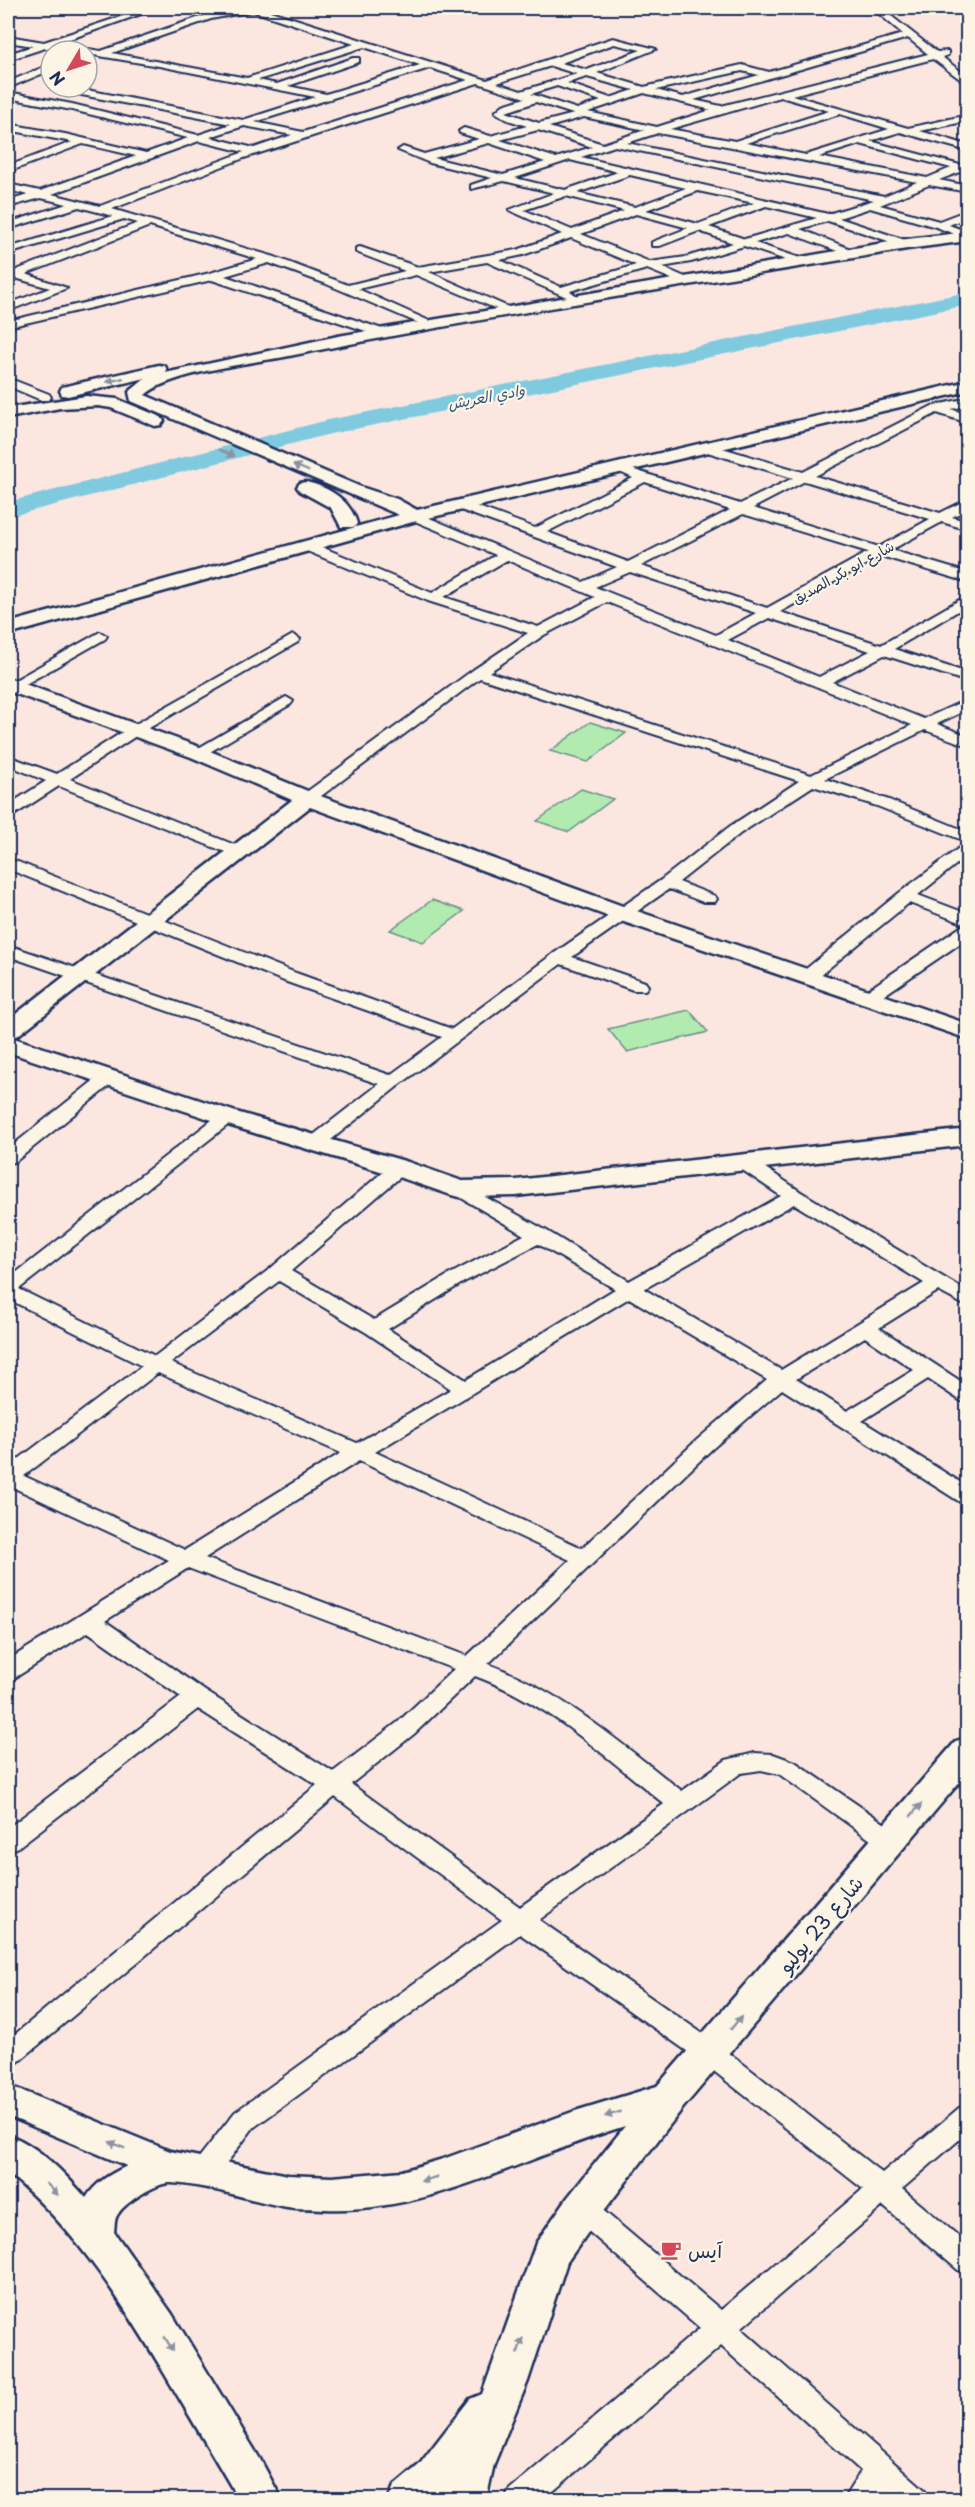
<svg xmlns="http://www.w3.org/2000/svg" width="975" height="2507" viewBox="0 0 975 2507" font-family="'Playpen Sans','Playpen Sans Arabic',sans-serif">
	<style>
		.green { fill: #b1ebaf; stroke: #668d86; stroke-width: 1.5 }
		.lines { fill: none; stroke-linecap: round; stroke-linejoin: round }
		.river { fill: #80cae0; fill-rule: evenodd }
		.street-casing { stroke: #1b2f5e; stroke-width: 4 }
		.secondary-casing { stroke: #1b2f5e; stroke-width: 5 }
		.street { fill: #fcf5e5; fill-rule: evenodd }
		.secondary { fill: #fcf5e5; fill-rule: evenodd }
		.oneway { fill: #8c92a2 }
		.labels { text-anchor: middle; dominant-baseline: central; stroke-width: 4.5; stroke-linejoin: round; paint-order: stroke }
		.far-street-label { font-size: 14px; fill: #1b2f5e; stroke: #fcf5e5 }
		.far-water-label { font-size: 15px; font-style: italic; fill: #34567e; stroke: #fcf5e5 }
		.near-street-label { font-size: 20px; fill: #1b2f5e; stroke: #fcf5e5 }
		.near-poi-label { font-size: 20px; fill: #1b2f5e; stroke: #fcf5e5; text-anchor: start }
	</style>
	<rect width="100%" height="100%" fill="#fce6e0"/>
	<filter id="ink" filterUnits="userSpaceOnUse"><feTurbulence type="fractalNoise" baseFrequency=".0167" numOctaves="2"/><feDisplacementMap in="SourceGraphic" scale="12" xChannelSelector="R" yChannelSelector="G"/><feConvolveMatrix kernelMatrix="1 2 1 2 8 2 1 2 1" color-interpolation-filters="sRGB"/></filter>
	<g filter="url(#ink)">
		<g class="green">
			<polygon points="590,722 626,733 588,762 550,751"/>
			<polygon points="581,789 613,799 569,832 537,821"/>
			<polygon points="432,900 464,911 423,942 390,930"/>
			<polygon points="689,1010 708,1032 627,1052 608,1029"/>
		</g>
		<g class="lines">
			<polygon class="river" points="968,292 968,305 330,434 8,517 8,502 328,420"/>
			<g class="street-casing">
				<g id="street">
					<path d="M 147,8 L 158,8 L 56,44 L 101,51 L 206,15 L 245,8 L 261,8 L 487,80 L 613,38 L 656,49 L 597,73 L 644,87 L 742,65 L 769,72 L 903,34 L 872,8 L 881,8 L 937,52 L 948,51 L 948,55 L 942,57 L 968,77 L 968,85 L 933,59 L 792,95 L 908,128 L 968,115 L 968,121 L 920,131 L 968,145 L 968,151 L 900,132 L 870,141 L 960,165 L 968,162 L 968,169 L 939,180 L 968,186 L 968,192 L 929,185 L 880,205 L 939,221 L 968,210 L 968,217 L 949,225 L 968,232 L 968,239 L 936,227 L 870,208 L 839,218 L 911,242 L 911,246 L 903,246 L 828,221 L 800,229 L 856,251 L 856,255 L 848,255 L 789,233 L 755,243 L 806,260 L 806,264 L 798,264 L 744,246 L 691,262 L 662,267 L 692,280 L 692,284 L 684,284 L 647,269 L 570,291 L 577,296 L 571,299 L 487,262 L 429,272 L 515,310 L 515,314 L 511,315 L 416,275 L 358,289 L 434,323 L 436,325 L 430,328 L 324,283 L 269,263 L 225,276 L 388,331 L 390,333 L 384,337 L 212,280 L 8,327 L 8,321 L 210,273 L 257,259 L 150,226 L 26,274 L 67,288 L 8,311 L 8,304 L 50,288 L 15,278 L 8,280 L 8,270 L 14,271 L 138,223 L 124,219 L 8,254 L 8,248 L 113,216 L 79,207 L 8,229 L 8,223 L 67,204 L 41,198 L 8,207 L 8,201 L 28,195 L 8,190 L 8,184 L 40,191 L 136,156 L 83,144 L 8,172 L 8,166 L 72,142 L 8,130 L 8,124 L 65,134 L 146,153 L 188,138 L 72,110 L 8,98 L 8,92 L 72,104 L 198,135 L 231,124 L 56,90 L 51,87 L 71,87 L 243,120 L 315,97 L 159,66 L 87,54 L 87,51 L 45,48 L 8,60 L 8,54 L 33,46 L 8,42 L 8,36 L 44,42 ZM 253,11 L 354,44 L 247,78 L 112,53 L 211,19 ZM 908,38 L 928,54 L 721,106 L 694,100 ZM 614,44 L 641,50 L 587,70 L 561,63 ZM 364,47 L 420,65 L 326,94 L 288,86 L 359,62 L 359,58 L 353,58 L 277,84 L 258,80 ZM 551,66 L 577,74 L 521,91 L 497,83 ZM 430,68 L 468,80 L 303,132 L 255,122 ZM 742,71 L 759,75 L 683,97 L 656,90 ZM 587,77 L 634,90 L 610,98 L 567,83 ZM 478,83 L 525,98 L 503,105 L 495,112 L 508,120 L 527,126 L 490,136 L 464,128 L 459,131 L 460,133 L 479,139 L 424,154 L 403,147 L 398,150 L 430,163 L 492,178 L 471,185 L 471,189 L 504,181 L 554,193 L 509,210 L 562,234 L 517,250 L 418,267 L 360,247 L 356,248 L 356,252 L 405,271 L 348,285 L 275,257 L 112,209 L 244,158 ZM 557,86 L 601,101 L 577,109 L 531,94 ZM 644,93 L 711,110 L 657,127 L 588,112 ZM 781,97 L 829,111 L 735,141 L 670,129 ZM 536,102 L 573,114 L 574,114 L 539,123 L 506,112 ZM 840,114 L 889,129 L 806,155 L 746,143 ZM 584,117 L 645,130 L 603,144 L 549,127 ZM 244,126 L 292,135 L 254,148 L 210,137 ZM 538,130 L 592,147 L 556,158 L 500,140 ZM 658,133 L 917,182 L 884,196 L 627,143 ZM 199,141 L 244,152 L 100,206 L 52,194 ZM 489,143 L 545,162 L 503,175 L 434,158 ZM 860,144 L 951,168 L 927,178 L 819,157 ZM 615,146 L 874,200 L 828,214 L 581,157 ZM 570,160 L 618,172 L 565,190 L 515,178 ZM 630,175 L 686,188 L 635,207 L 577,193 ZM 698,191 L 754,203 L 698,224 L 646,210 ZM 566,196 L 624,211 L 572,230 L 524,210 ZM 766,206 L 817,218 L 745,239 L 709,227 ZM 636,214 L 688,228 L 652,242 L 652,246 L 660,246 L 699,231 L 733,243 L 686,257 L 650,262 L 581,234 ZM 571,238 L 636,265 L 561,287 L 500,260 L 523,255 Z"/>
					<polygon points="51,64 51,70 8,88 8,82"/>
					<polygon points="8,378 49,394 51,397 49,400 41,400 8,386"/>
					<path d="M 968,398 L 968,406 L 951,409 L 968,415 L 968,423 L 937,413 L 815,476 L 940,513 L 968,499 L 968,509 L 952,517 L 968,522 L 968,530 L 942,522 L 891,550 L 968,573 L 968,582 L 881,556 L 780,612 L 881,645 L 968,595 L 968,605 L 894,649 L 968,673 L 968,682 L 884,655 L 832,682 L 924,719 L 968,699 L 968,709 L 937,724 L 968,736 L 968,746 L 925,730 L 825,779 L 889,800 L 968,832 L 968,855 L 918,895 L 968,914 L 968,925 L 909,903 L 813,981 L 801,981 L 798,977 L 801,973 L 899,893 L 967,842 L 877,806 L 813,786 L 741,833 L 679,882 L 715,896 L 717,899 L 715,902 L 703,902 L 669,889 L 572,957 L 645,982 L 648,986 L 645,990 L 633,990 L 561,964 L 398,1086 L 321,1148 L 307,1148 L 305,1144 L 307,1140 L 379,1084 L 8,956 L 8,946 L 14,947 L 390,1075 L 442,1037 L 284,981 L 8,869 L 8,858 L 296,973 L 452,1029 L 553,954 L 661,880 L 729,827 L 799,781 L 480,678 L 313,802 L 301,802 L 299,799 L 301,796 L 473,670 L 528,633 L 428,601 L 302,549 L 300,546 L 302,543 L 312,543 L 432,593 L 496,555 L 410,519 L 408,516 L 410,513 L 415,512 L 583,582 L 617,567 L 455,508 L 453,505 L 455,502 L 465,502 L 535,528 L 633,478 L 613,469 L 619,465 L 740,504 L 793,478 L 704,451 L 702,448 L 704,445 L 712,445 L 803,472 L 932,406 ZM 805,481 L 930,519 L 879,547 L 753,508 ZM 645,482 L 730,510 L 628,562 L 547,532 ZM 743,514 L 868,552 L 767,608 L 641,566 ZM 507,560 L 595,597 L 538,627 L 444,597 ZM 630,572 L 756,613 L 716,635 L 595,587 ZM 607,602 L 912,725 L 811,775 L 489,672 L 544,635 ZM 769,618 L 870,651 L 819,677 L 728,640 Z"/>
					<polygon points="100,632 107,636 105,639 8,694 8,684"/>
					<polygon points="293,635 300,639 298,642 142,732 70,779 245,849 247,852 245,855 233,855 59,786 14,815 8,817 8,805 46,781 8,765 8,756 57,774 132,726"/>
					<polygon points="286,697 293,701 291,704 203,756 198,758 190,753"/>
					<polygon points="968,925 968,938 874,1002 862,1002 859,998 862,994 962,926"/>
					<polygon points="108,1073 114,1074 117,1078 114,1082 15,1162 8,1163 8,1149 102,1074"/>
					<path d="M 227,1111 L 233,1113 L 236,1117 L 233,1121 L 19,1289 L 155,1356 L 271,1268 L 392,1164 L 406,1164 L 408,1168 L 406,1172 L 291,1271 L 374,1320 L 450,1274 L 524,1235 L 453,1193 L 451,1189 L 453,1185 L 460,1183 L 547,1231 L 629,1281 L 781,1196 L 735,1165 L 733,1161 L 735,1157 L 749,1157 L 801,1192 L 968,1292 L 968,1307 L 938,1291 L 879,1328 L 968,1386 L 968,1402 L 961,1401 L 928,1379 L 862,1421 L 968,1487 L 968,1504 L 960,1502 L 782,1389 L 712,1449 L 488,1664 C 562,1691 620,1743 682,1791 L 726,1760 L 755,1753 L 773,1754 L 795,1762 L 900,1834 L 903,1841 L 900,1848 L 891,1850 L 882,1848 L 779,1774 L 761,1770 L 741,1773 L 539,1920 L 719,2045 L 882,2173 L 959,2108 L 968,2105 L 968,2132 L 902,2189 L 968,2244 L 968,2273 L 958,2270 L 883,2206 L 741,2328 L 925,2490 L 929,2500 L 892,2500 L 882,2491 L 876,2500 L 843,2500 L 861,2471 L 721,2346 L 543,2500 L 505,2500 L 509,2490 L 700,2328 L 572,2217 L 568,2209 L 572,2201 L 582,2197 L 592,2201 L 721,2310 L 863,2189 L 701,2061 L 520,1934 L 253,2128 L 214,2180 L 204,2183 L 194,2180 L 190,2172 L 194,2164 L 235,2112 L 502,1920 L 335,1797 L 17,2063 L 8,2066 L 8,2040 L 317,1785 L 198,1709 L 17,1848 L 8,1850 L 8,1828 L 181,1697 L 88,1632 L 16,1677 L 8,1679 L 8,1660 L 169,1560 L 8,1485 L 8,1467 L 142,1366 L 8,1299 L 8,1279 L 221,1113 ZM 794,1204 L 924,1283 L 781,1370 L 644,1289 ZM 538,1244 L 615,1289 L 466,1380 L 388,1329 L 464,1282 ZM 279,1281 L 367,1333 L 451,1389 L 357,1443 L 171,1363 ZM 629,1298 L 767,1380 L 698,1439 L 582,1548 L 375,1452 ZM 865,1337 L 914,1370 L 847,1411 L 796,1379 ZM 158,1373 L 341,1453 L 185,1550 L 24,1476 ZM 359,1461 L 570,1560 L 467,1656 L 205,1558 ZM 188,1568 L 454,1669 L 398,1722 L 333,1772 L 205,1691 L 105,1621 ZM 475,1676 C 548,1703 605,1756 664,1804 L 520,1907 L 351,1784 L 414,1734 Z"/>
				</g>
			</g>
			<g class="secondary-casing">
				<g id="secondary">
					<path d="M 968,232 L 968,241 L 907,249 C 699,284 491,315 284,357 C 250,363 169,373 145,395 L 361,487 L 397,499 L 417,510 L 968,381 L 968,391 L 420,520 L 8,635 L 8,623 L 399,515 L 131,401 L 129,392 L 146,378 L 68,396 L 62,395 L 60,391 L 62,387 L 159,365 L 165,366 L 167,370 L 165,373 L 338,336 L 907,239 Z"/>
					<polygon points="86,396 117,399 161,417 164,421 161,425 155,426 111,408 98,406 60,408 8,418 8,408"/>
					<path d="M 306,482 C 329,487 350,500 357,523 L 355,527 L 341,527 L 331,508 L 300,491 L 297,487 L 300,483 Z"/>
					<polygon points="8,678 205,749 315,794 631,909 968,1024 968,1039 615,919 310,807 17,1036 11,1037 236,1112 408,1162 462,1181 516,1180 968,1129 968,1145 516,1196 460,1197 451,1195 390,1174 218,1122 8,1052 8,1020 292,800 191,757 8,691"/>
					<path d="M 968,1737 L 968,1772 L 682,2109 L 596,2221 L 567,2262 L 528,2381 L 494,2464 L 486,2500 L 444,2500 L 445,2495 L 440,2500 L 388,2500 L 394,2486 L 419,2465 L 470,2399 L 482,2394 L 536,2243 L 568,2197 L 625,2126 C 526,2156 429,2214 324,2209 C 312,2208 299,2209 287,2207 C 249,2201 211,2185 171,2183 C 158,2182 125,2202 118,2214 C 114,2219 115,2226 114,2232 L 172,2314 L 260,2459 L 282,2500 L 239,2500 C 218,2464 197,2428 176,2393 C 129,2313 80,2232 8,2173 L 8,2135 C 37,2144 66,2175 86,2198 C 96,2182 110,2174 127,2166 L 8,2116 L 8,2085 L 170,2151 L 288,2175 L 332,2177 L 402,2171 L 443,2159 L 575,2111 L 657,2086 L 956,1741 Z"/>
				</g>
			</g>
			<use href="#street" class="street"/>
			<use href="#secondary" class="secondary"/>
		</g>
		<defs><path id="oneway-solid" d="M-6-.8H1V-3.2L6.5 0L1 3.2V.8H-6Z" transform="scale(1.5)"/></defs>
		<g class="oneway">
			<use href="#oneway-solid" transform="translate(115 380) rotate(167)"/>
			<use href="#oneway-solid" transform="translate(227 453) rotate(24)"/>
			<use href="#oneway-solid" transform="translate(301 468) rotate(-157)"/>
			<use href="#oneway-solid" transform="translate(916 1810) rotate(-50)"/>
			<use href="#oneway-solid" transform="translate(736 2023) rotate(-50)"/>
			<use href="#oneway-solid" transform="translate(613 2114) rotate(164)"/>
			<use href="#oneway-solid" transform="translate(117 2145) rotate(-157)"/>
			<use href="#oneway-solid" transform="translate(429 2179) rotate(164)"/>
			<use href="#oneway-solid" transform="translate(52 2189) rotate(45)"/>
			<use href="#oneway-solid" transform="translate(169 2344) rotate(58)"/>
			<use href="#oneway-solid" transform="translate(520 2346) rotate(-71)"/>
		</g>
	</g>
	<defs>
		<g id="cafe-bare" transform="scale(1.62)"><path d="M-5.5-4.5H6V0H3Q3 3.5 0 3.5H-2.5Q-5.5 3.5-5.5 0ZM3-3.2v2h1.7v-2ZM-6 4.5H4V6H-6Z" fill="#d1495b" stroke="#fcf5e5" stroke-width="2.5" paint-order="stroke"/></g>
	</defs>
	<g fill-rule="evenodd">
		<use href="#cafe-bare" x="671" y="2250"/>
	</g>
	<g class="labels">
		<g class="far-street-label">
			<text transform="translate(843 572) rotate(-29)">شارع ابو بكر الصديق</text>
		</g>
		<g class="far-water-label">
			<text transform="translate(486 396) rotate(-11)">وادي العريش</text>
		</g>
		<g class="near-street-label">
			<text transform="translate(820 1924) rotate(-50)">شارع 23 يوليو</text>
		</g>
		<g class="near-poi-label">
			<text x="688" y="2250">آيس</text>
		</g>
	</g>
	<rect width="975" height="2507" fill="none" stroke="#fcf5e5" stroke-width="30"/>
	<rect x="15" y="15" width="945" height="2477" fill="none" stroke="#1b2f5e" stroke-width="2" filter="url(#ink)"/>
	<g transform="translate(69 69) rotate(231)"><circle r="28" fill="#fcf5e5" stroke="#a2a6af" stroke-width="1.5"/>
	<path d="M0-4.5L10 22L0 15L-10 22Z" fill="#d1495b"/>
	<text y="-9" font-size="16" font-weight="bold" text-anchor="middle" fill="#1b2f5e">N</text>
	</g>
</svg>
